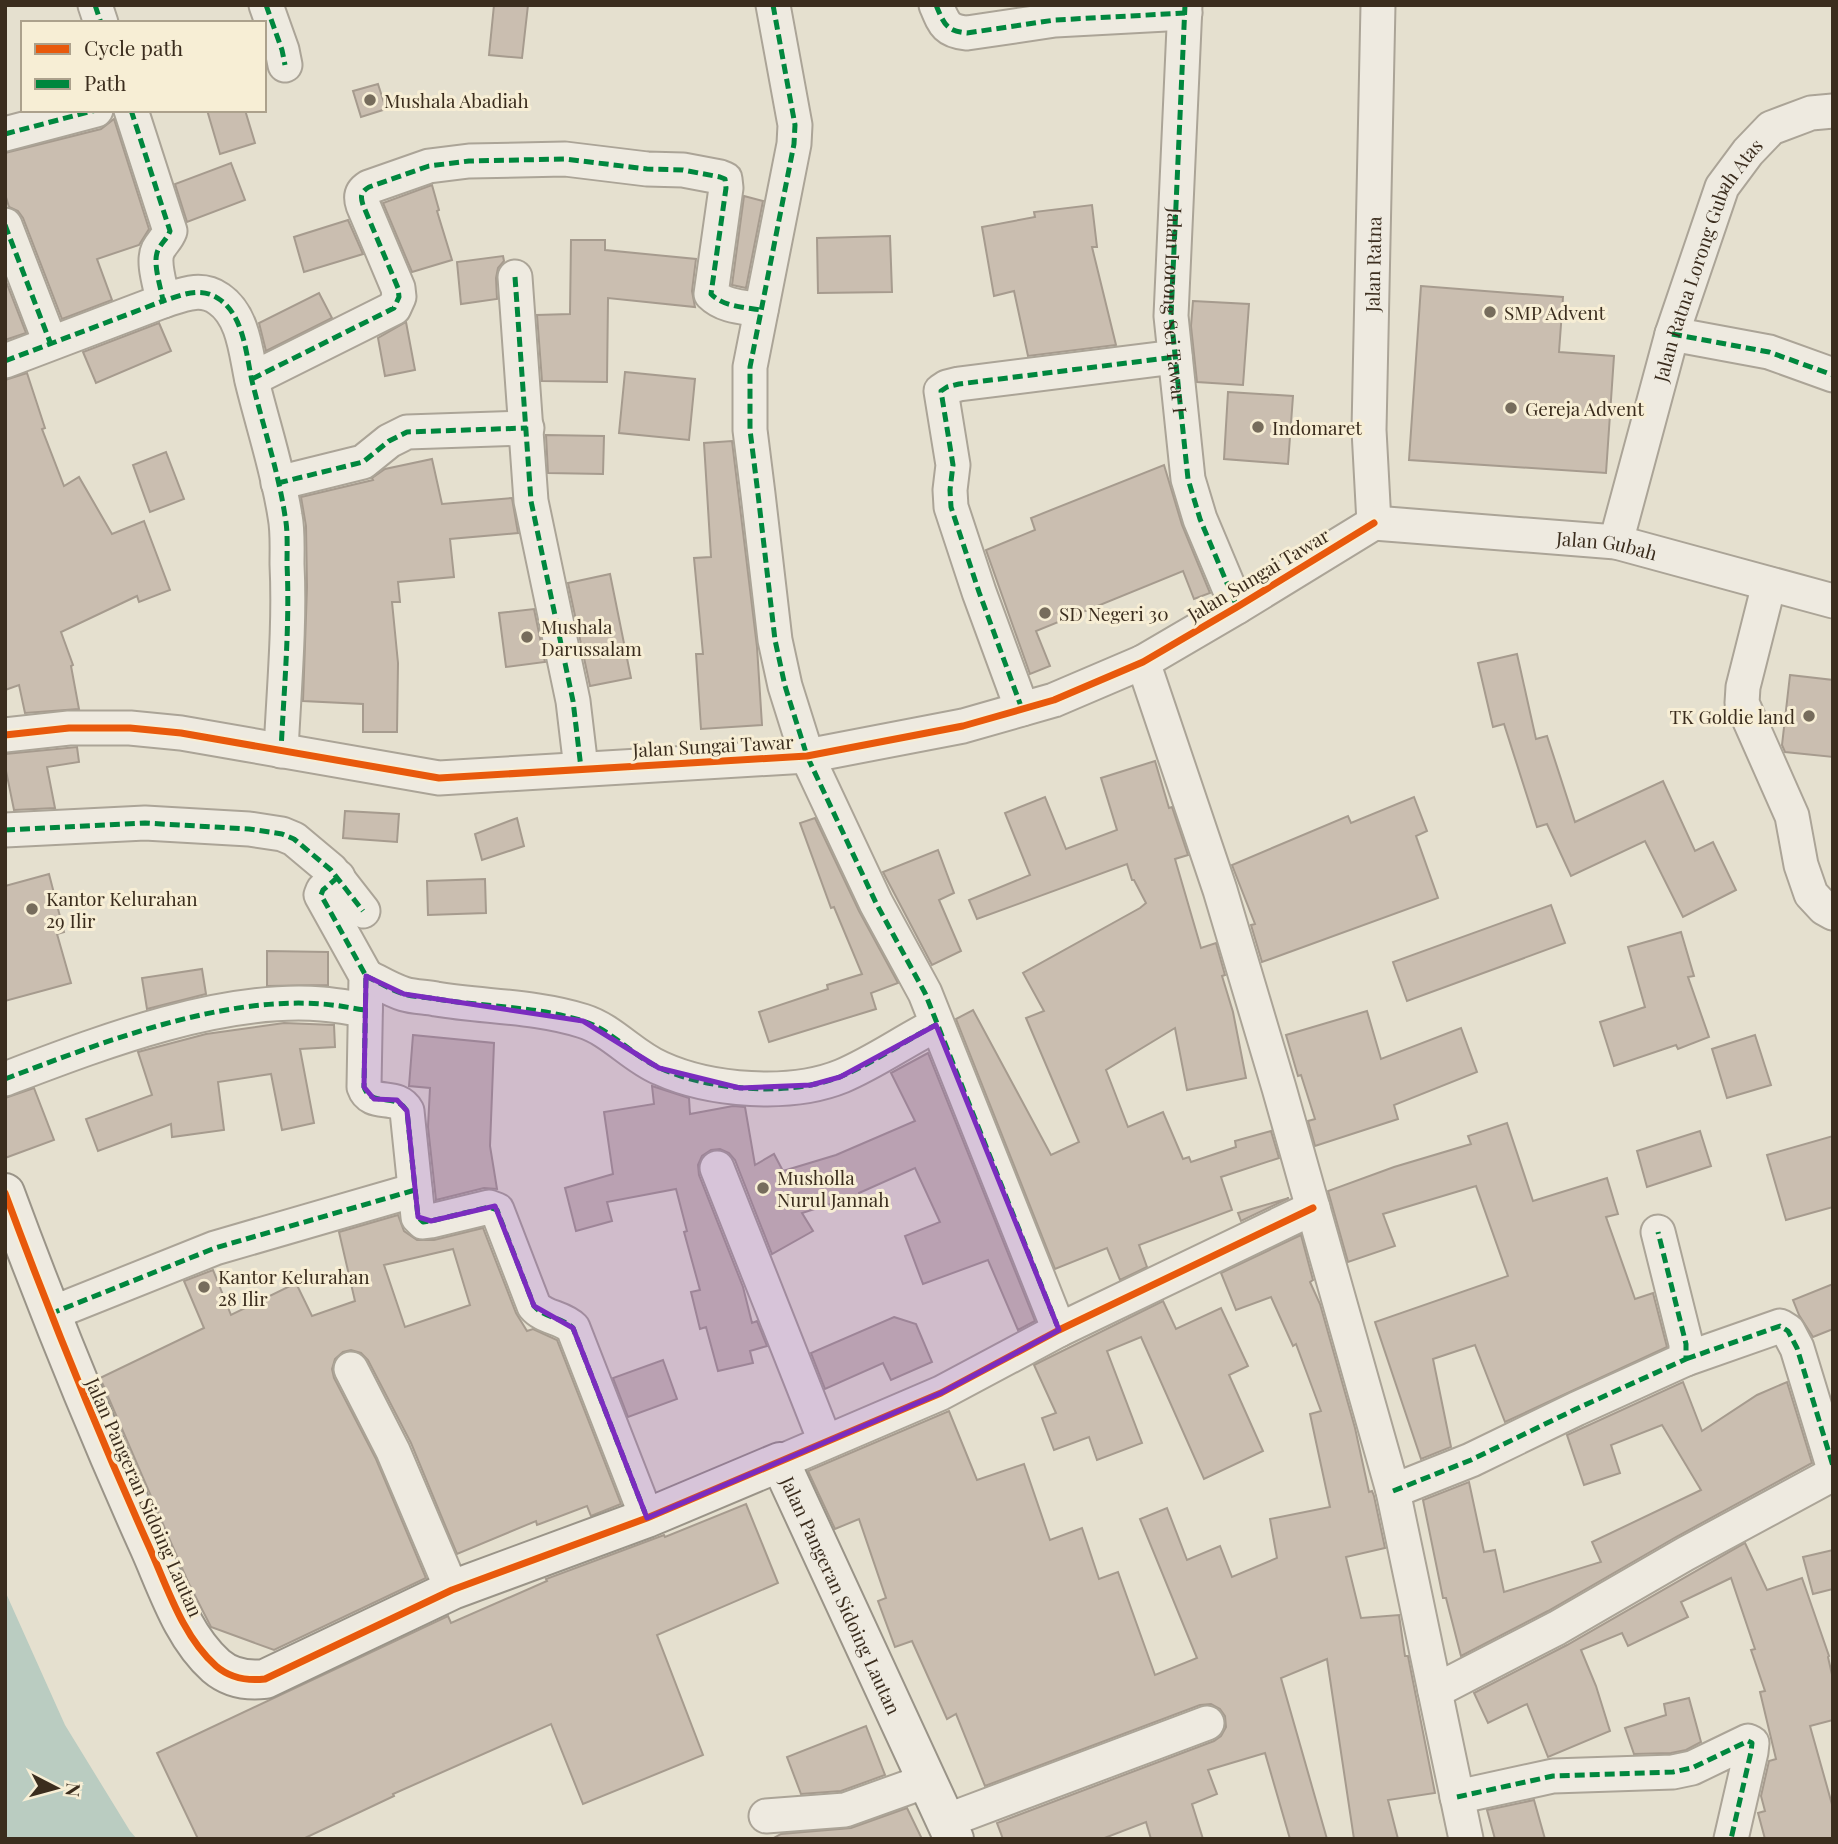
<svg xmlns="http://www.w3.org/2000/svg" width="1838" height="1844" viewBox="0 0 1838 1844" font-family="'Playfair Display',serif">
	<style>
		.water { fill: #baccc1 }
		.building { fill: #cabeb0; stroke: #a69b8e; stroke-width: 2; fill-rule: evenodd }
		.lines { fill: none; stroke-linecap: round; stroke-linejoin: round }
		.street-casing { stroke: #aba497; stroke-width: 37 }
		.secondary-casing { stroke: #9a9488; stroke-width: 42 }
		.street { stroke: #eeeae0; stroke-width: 33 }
		.secondary { stroke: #eeeae0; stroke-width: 38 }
		.quiet { stroke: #00873e; stroke-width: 5; stroke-dasharray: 10 5; stroke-linecap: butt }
		.cycleway-casing { stroke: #f7eed5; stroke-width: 11 }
		.cycleway { stroke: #e8590c; stroke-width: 7 }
		.marked { fill: #7b2cbf; fill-opacity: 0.2; stroke: #7b2cbf; stroke-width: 5; stroke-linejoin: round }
		.poi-dot { fill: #766c5c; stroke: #f7eed5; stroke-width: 2.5 }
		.labels { text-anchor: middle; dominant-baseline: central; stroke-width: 6; stroke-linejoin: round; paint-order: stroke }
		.poi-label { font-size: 19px; fill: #3b2d1e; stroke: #f7eed5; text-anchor: start }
		.street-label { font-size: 19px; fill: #3b2d1e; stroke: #f7eed5 }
	</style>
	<rect width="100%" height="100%" fill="#e5e0cf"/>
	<polygon class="water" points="5,1591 65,1725 130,1831 137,1839 5,1839"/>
	<g class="building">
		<polygon points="494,5 528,5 522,58 489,55"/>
		<polygon points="378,84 386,109 361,117 353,91"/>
		<polygon points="207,110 245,110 255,143 220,154"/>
		<polygon points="114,119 149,229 139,245 97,259 112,300 62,319 23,218 18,211 9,207 5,194 5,153 101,129"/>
		<polygon points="231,163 245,200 187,222 175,184"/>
		<polygon points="432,185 439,210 437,211 452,260 412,272 383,203"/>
		<polygon points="744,196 763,201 746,288 732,285"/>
		<polygon points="1092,205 1097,247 1092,247 1116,345 1028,356 1014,291 994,296 982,227 1035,217 1034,212"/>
		<polygon points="348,220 363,254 304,272 294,237"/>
		<polygon points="890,236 892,292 818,293 817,238"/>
		<polygon points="571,240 605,240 605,250 696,259 692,291 695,307 608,298 607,382 542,381 537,315 570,314"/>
		<polygon points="503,256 504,261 498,268 496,278 497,299 461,304 457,262"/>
		<polygon points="7,284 26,333 5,340 5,285"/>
		<polygon points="1421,286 1563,297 1559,352 1614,356 1606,473 1409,460"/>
		<polygon points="319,293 332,318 266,351 259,323"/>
		<polygon points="1193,301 1249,304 1243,385 1197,382 1191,326"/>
		<polygon points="406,322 415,370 385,376 378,338"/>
		<polygon points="159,323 171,351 96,383 83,352"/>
		<polygon points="625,372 695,379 689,440 619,433"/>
		<polygon points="27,373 45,428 42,429 64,486 79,477 112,534 144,521 170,590 139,602 137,596 61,632 73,665 71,666 79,709 25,713 19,685 5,690 5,380"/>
		<polygon points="1228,392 1293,396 1288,464 1224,459"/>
		<polygon points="546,435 604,436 603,474 548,473"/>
		<polygon points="732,441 757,647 762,725 701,729 696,654 703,654 694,558 711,557 704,443"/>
		<polygon points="166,452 184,499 150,512 133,465"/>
		<polygon points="432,459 442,504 512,498 518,533 450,539 454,577 398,582 400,602 392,602 398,663 397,732 363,732 363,704 303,701 307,587 306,526 301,497 373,480 372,478 385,469"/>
		<polygon points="1164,465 1182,525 1210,593 1194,599 1183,571 1036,631 1050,666 1030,674 986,550 1035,530 1031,518"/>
		<polygon points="610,574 631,678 590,686 568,583"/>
		<polygon points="534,609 545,662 506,667 499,613"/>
		<polygon points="1517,654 1536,739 1547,736 1575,822 1663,781 1695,851 1713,842 1736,890 1683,917 1645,841 1571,876 1547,824 1537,827 1504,724 1493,727 1478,663"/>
		<polygon points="1790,675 1833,680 1833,757 1785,752 1782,745"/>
		<polygon points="77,747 79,762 47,767 55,808 14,810 5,766 5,754"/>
		<polygon points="1155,761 1169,808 1172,807 1188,855 1175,859 1201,948 1216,943 1225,975 1222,976 1233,1012 1246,1078 1187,1090 1175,1028 1106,1070 1128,1127 1163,1112 1183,1159 1189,1157 1191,1162 1236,1147 1235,1141 1271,1131 1279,1158 1221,1177 1232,1210 1139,1245 1147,1267 1120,1280 1107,1248 1055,1269 956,1019 973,1010 1051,1155 1079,1142 1026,1018 1044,1011 1023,973 1140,908 1146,903 1134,880 1132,880 1127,864 977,919 969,900 1030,875 1005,813 1045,797 1066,849 1117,830 1101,778"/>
		<polygon points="1414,797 1427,831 1416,836 1438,898 1262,962 1251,925 1255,924 1232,865 1348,816 1351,823"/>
		<polygon points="345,811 399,814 397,842 343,838"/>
		<polygon points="517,818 524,846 482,860 475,834"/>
		<polygon points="815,818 859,911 898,983 871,993 876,1009 769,1042 759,1012 828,989 827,985 862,974 834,907 831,908 800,823"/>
		<polygon points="938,850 954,893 939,900 961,951 932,965 883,872"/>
		<polygon points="49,874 64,932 57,934 71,983 5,1001 5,886"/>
		<polygon points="485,879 486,913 428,915 427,881"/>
		<polygon points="1551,905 1565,943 1407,1001 1393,962"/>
		<polygon points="1681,932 1694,976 1688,977 1709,1037 1678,1049 1676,1045 1614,1066 1600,1022 1645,1007 1628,947"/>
		<polygon points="267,951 328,952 328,985 267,986"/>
		<polygon points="202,969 206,994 147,1009 142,978"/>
		<polygon points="1367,1011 1381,1059 1461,1028 1477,1072 1394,1105 1398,1119 1315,1146 1308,1121 1315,1119 1301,1075 1298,1076 1286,1035"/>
		<polygon points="284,1023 334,1025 335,1047 300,1049 314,1123 282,1130 271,1074 218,1082 224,1130 172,1137 171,1124 98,1151 86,1119 152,1095 138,1052 206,1034"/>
		<polygon points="413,1035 494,1043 490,1146 497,1189 484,1188 436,1200 428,1127 430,1088 409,1086"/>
		<polygon points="1755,1035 1771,1085 1727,1098 1712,1049"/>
		<polygon points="928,1053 1035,1321 1018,1330 988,1260 923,1284 905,1236 940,1222 915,1168 859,1193 859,1195 802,1213 813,1231 772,1254 735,1160 729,1153 720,1149 711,1150 702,1156 698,1165 699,1175 743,1287 752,1323 757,1321 767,1346 750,1351 753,1363 718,1371 706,1327 700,1329 691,1292 700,1290 684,1232 687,1231 676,1189 607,1202 612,1221 576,1231 565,1188 613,1174 604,1112 654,1104 652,1086 689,1098 690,1114 733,1106 745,1107 755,1165 774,1154 783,1171 836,1155 915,1121 891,1073"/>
		<polygon points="34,1088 54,1140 5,1158 5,1098"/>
		<polygon points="1507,1123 1533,1201 1607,1178 1618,1214 1606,1217 1635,1299 1653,1293 1667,1347 1505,1422 1475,1345 1433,1359 1451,1447 1421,1459 1375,1322 1508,1276 1476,1186 1383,1214 1395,1246 1348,1262 1328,1191 1394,1167 1471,1144 1468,1136"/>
		<polygon points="1700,1131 1711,1166 1647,1187 1637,1151"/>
		<polygon points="1833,1136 1833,1207 1786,1220 1767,1155"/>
		<polygon points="1289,1198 1241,1221 1238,1213"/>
		<path d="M 398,1215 L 404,1231 L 417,1240 L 434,1240 L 483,1228 L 516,1313 L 527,1331 L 533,1329 L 557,1340 L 621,1504 L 591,1516 L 587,1506 L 537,1525 L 536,1521 L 457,1554 L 411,1443 L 368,1360 L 361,1353 L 351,1350 L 343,1352 L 335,1359 L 332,1369 L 334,1378 L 376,1459 L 426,1578 L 274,1650 L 211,1627 L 188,1582 L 100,1378 L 204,1328 L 184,1281 L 213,1270 L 231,1315 L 296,1283 L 312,1316 L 355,1301 L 339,1232 ZM 453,1249 L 470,1305 L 405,1327 L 384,1265 Z"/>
		<polygon points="1301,1235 1313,1280 1310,1282 1320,1304 1355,1428 1369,1492 1372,1491 1374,1496 1385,1548 1346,1557 1361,1618 1399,1615 1405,1656 1408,1656 1435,1793 1388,1800 1398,1839 1354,1839 1327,1659 1281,1678 1327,1839 1290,1839 1265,1753 1208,1770 1217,1794 1192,1804 1203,1839 1151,1839 1146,1822 1102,1839 1003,1839 997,1823 1214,1741 1221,1736 1226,1727 1225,1716 1220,1709 1211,1704 1200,1705 985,1786 956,1714 947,1719 912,1641 895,1647 878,1601 886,1598 859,1519 835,1529 808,1471 949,1411 977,1480 1024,1464 1050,1540 1082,1528 1099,1579 1118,1572 1155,1675 1197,1658 1140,1519 1167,1508 1187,1560 1220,1546 1232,1577 1277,1558 1270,1519 1330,1507 1310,1414 1321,1411 1296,1344 1293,1346 1271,1297 1236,1310 1221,1273"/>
		<polygon points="1833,1284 1833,1329 1813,1337 1799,1315 1793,1300"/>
		<polygon points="1163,1301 1176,1329 1221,1308 1248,1366 1229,1375 1263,1451 1204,1479 1141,1337 1107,1351 1142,1443 1097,1460 1089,1437 1054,1450 1042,1418 1056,1413 1034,1365"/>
		<polygon points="894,1317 916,1324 932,1362 891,1380 883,1363 825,1389 811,1353"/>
		<polygon points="663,1360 677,1399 628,1417 613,1378"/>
		<polygon points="1683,1382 1702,1431 1757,1395 1787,1382 1812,1463 1676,1537 1548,1611 1461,1656 1446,1598 1443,1598 1423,1500 1469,1482 1484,1552 1495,1550 1504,1592 1601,1562 1592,1542 1701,1490 1662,1425 1611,1445 1620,1473 1584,1485 1567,1435"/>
		<polygon points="746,1504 778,1583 657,1635 703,1755 583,1804 551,1724 393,1794 394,1796 303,1839 198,1839 157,1753 448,1616 451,1623 547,1581 546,1579 664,1535 665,1537"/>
		<polygon points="1745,1543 1767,1590 1802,1578 1829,1656 1828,1657 1833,1679 1833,1720 1810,1726 1833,1808 1833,1839 1765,1839 1758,1813 1765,1811 1761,1796 1769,1761 1776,1759 1760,1692 1765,1691 1751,1650 1755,1649 1731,1578 1681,1602 1688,1617 1628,1646 1622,1633 1581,1650 1596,1686 1610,1731 1548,1757 1527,1704 1488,1723 1474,1693 1567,1645"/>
		<polygon points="1833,1550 1833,1589 1813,1594 1803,1557"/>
		<polygon points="1689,1698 1701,1742 1686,1750 1671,1753 1634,1754 1625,1728 1666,1715 1664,1704"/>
		<polygon points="866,1726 885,1775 841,1791 801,1794 787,1757"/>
		<polygon points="1534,1800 1545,1839 1495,1839 1487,1810"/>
		<polygon points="907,1808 922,1839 772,1839 781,1834 851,1828"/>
	</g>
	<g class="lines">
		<g class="street-casing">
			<g id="street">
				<polyline points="95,5 101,23"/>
				<polyline points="266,5 282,50 285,65"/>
				<polyline points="773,5 795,125 794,144 750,367 750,430 758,494 775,640 785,686 807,756 876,903 925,993 1059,1330"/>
				<path d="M 936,5 C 944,24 946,31 967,33 L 1055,20 L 1185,13"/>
				<polyline points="1185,5 1171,316 1188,479 1200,519 1237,607"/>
				<path d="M 131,110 L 170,231 C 167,239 162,242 158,250 C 152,263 161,287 163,301 C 182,295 201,286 219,299 C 244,316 246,354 252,381 C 263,426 278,470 285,516 C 288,531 287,548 287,564 C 290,626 284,688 281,751"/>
				<polyline points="5,134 96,110"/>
				<polyline points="5,225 50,342"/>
				<polyline points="515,277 531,501 573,701 581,768"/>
				<polyline points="1672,334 1769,352 1833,375"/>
				<polyline points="5,361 163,301"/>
				<path d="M 252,379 L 394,308 L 399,297 L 398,288 L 363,205 C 360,196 361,192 369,187 L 429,166 L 469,161 L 565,159 L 647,169 L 683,170 L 720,177 L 725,179 L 726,188 L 711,294 C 724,307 744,307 761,310"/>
				<polyline points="278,483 363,462 389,441 407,432 527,428"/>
				<path id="s1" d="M 1374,523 L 1369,430 L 1378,5"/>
				<path id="s2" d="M 1374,523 L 1616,542 L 1833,601"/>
				<path id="s3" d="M 1616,542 L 1672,334 L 1722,187 L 1748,152 L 1771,128 L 1811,113 L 1833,111"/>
				<polyline points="1769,584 1743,687 1742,703 1792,816 1801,865 1811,894 1824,908 1833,913"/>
				<polyline points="1143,662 1220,890 1279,1088 1393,1491 1466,1839"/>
				<polyline points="1022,709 979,592 951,507 950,490 953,465 941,391 947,387 959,384 1175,357"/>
				<polyline points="5,735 69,728 130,728 181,733 439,778 807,756 963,726 1054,700 1143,662 1237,607 1374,523"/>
				<polyline points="5,830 145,823 249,829 282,834 294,839 331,870 363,911"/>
				<path d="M 338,877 L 323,890 L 321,895 L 366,976 L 364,1087 C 371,1108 397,1092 407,1111 L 418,1217 L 423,1222 L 431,1221 L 489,1207 L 497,1210 L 534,1306 C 544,1318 562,1317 573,1328 L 647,1518"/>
				<path d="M 366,976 C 378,982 391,990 404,994 C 414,997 426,997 436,999 C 484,1007 536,1006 583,1021 C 612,1030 632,1056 660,1068 C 710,1091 791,1097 842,1076 C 875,1062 904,1041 936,1025"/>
				<path d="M 5,1079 C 100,1043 220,996 322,1004 C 337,1005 351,1008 365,1010"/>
				<polyline points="717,1168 825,1441"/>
				<polyline points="50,1314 215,1248 415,1190"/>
				<polyline points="1686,1359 1780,1326 1788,1331 1797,1348 1833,1466"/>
				<polyline points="351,1369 393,1451 452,1590"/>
				<polyline points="780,1462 941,1393 1059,1330 1313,1208"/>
				<polyline points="1393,1491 1471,1460 1576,1409 1686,1359 1686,1344 1658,1232"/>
				<polyline points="1435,1691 1557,1628 1685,1554 1833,1474"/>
				<polyline points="1457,1797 1553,1776 1673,1772 1692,1768 1748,1741 1752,1743 1751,1752 1731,1839"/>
				<polyline points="766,1816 845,1810 926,1781"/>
				<polyline points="946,1821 1207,1723"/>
			</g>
		</g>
		<g class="secondary-casing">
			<g id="secondary">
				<path id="s4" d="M 5,1193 C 49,1312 95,1426 147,1542 C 166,1583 181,1635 216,1666 C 230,1678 248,1681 265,1679 L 452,1590 L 647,1518 L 780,1462 L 954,1839"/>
			</g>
		</g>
		<use href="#street" class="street"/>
		<use href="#secondary" class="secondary"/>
		<g class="quiet">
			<polyline points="95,5 101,23"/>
			<polyline points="266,5 282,50 285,65"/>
			<polyline points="773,5 795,125 794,144 750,367 750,430 758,494 775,640 785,686 807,756 876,903 925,993 1059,1330"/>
			<path d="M 936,5 C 944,24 946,31 967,33 L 1055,20 L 1185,13"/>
			<path id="s5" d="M 1185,5 L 1171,316 L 1188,479 L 1200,519 L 1237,607"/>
			<path d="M 131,110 L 170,231 C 167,239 162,242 158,250 C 152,263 161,287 163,301 C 182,295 201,286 219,299 C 244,316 246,354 252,381 C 263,426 278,470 285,516 C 288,531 287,548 287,564 C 290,626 284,688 281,751"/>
			<polyline points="5,134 96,110"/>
			<polyline points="5,225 50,342"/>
			<polyline points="515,277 531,501 573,701 581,768"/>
			<polyline points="1672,334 1769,352 1833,375"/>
			<polyline points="5,361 163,301"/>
			<path d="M 252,379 L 394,308 L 399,297 L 398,288 L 363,205 C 360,196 361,192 369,187 L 429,166 L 469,161 L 565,159 L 647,169 L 683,170 L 720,177 L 725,179 L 726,188 L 711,294 C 724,307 744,307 761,310"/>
			<polyline points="278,483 363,462 389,441 407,432 527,428"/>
			<polyline points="1022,709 979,592 951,507 950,490 953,465 941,391 947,387 959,384 1175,357"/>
			<polyline points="5,830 145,823 249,829 282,834 294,839 331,870 363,911"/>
			<path d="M 338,877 L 323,890 L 321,895 L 366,976 L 364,1087 C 371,1108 397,1092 407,1111 L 418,1217 L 423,1222 L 431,1221 L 489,1207 L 497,1210 L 534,1306 C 544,1318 562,1317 573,1328 L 647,1518"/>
			<path d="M 366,976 C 378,982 391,990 404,994 C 414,997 426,997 436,999 C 484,1007 536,1006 583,1021 C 612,1030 632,1056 660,1068 C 710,1091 791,1097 842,1076 C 875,1062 904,1041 936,1025"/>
			<path d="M 5,1079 C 100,1043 220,996 322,1004 C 337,1005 351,1008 365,1010"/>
			<polyline points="50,1314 215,1248 415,1190"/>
			<polyline points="1686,1359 1780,1326 1788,1331 1797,1348 1833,1466"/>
			<polyline points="1393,1491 1471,1460 1576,1409 1686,1359 1686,1344 1658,1232"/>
			<polyline points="1457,1797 1553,1776 1673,1772 1692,1768 1748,1741 1752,1743 1751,1752 1731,1839"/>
		</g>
		<g class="cycleway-casing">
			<g id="cycleway">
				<polyline points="5,735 69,728 130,728 181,733 439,778 807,756 963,726 1054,700 1143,662 1237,607 1374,523"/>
				<path d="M 5,1193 C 49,1312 95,1426 147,1542 C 166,1583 181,1635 216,1666 C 230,1678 248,1681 265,1679 L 452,1590 L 647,1518 L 941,1393 L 1059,1330 L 1313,1208"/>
			</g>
		</g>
		<use href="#cycleway" class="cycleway"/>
	</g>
	<path class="marked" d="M 366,976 L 404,994 L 583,1021 L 659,1068 L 740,1088 L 811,1085 L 840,1077 L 936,1025 L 1059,1330 L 941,1393 L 647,1518 L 573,1328 L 534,1306 L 495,1206 L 431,1221 L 418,1217 L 407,1111 L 397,1100 L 374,1099 L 364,1087 Z"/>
	<g class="poi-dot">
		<circle cx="370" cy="100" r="7"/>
		<circle cx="1490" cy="312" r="7"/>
		<circle cx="1511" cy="408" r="7"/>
		<circle cx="1258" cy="427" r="7"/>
		<circle cx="1045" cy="613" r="7"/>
		<circle cx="527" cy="637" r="7"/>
		<circle cx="1809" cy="716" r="7"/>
		<circle cx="32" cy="909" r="7"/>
		<circle cx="763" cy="1188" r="7"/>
		<circle cx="204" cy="1287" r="7"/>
	</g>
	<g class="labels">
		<g class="poi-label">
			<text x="384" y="100">Mushala Abadiah</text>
			<text x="1504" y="312">SMP Advent</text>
			<text x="1525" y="408">Gereja Advent</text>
			<text x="1272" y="427">Indomaret</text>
			<text x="1059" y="613">SD Negeri 30</text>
			<text x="541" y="626">Mushala<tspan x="541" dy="22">Darussalam</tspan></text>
			<text x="1795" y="716" text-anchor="end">TK Goldie land</text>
			<text x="46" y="898">Kantor Kelurahan<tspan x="46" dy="22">29 Ilir</tspan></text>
			<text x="777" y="1177">Musholla<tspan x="777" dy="22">Nurul Jannah</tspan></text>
			<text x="218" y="1276">Kantor Kelurahan<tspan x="218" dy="22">28 Ilir</tspan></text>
		</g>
		<g class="street-label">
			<text stroke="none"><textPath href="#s3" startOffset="298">Jalan Ratna Lorong Gubah Atas</textPath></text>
			<text stroke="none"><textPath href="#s1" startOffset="259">Jalan Ratna</textPath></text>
			<text stroke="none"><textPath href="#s5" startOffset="306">Jalan Lorong Sei Tawar I</textPath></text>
			<text stroke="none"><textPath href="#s2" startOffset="234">Jalan Gubah</textPath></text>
			<text transform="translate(1258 574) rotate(-31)">Jalan Sungai Tawar</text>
			<text transform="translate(713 745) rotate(-3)">Jalan Sungai Tawar</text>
			<text transform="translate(145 1497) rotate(66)">Jalan Pangeran Sidoing Lautan</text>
			<text stroke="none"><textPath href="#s4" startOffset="1278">Jalan Pangeran Sidoing Lautan</textPath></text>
		</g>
	</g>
	<rect width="1838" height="1844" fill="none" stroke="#3b2d1e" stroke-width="14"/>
	<rect x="21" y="21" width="245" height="91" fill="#f7eed5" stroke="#aca18c" stroke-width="2"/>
	<rect x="35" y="44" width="35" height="10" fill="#e8590c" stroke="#aca18c" stroke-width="2"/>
	<text x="84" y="56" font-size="21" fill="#3b2d1e">Cycle path</text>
	<rect x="35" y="79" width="35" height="10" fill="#00873e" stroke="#aca18c" stroke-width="2"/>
	<text x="84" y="91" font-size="21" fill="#3b2d1e">Path</text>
	<g transform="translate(56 1788) rotate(96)" stroke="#f7eed5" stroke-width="5" paint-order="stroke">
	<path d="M0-5L12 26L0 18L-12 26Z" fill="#3b2d1e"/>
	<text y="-10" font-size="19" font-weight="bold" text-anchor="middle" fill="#3b2d1e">N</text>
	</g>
</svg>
